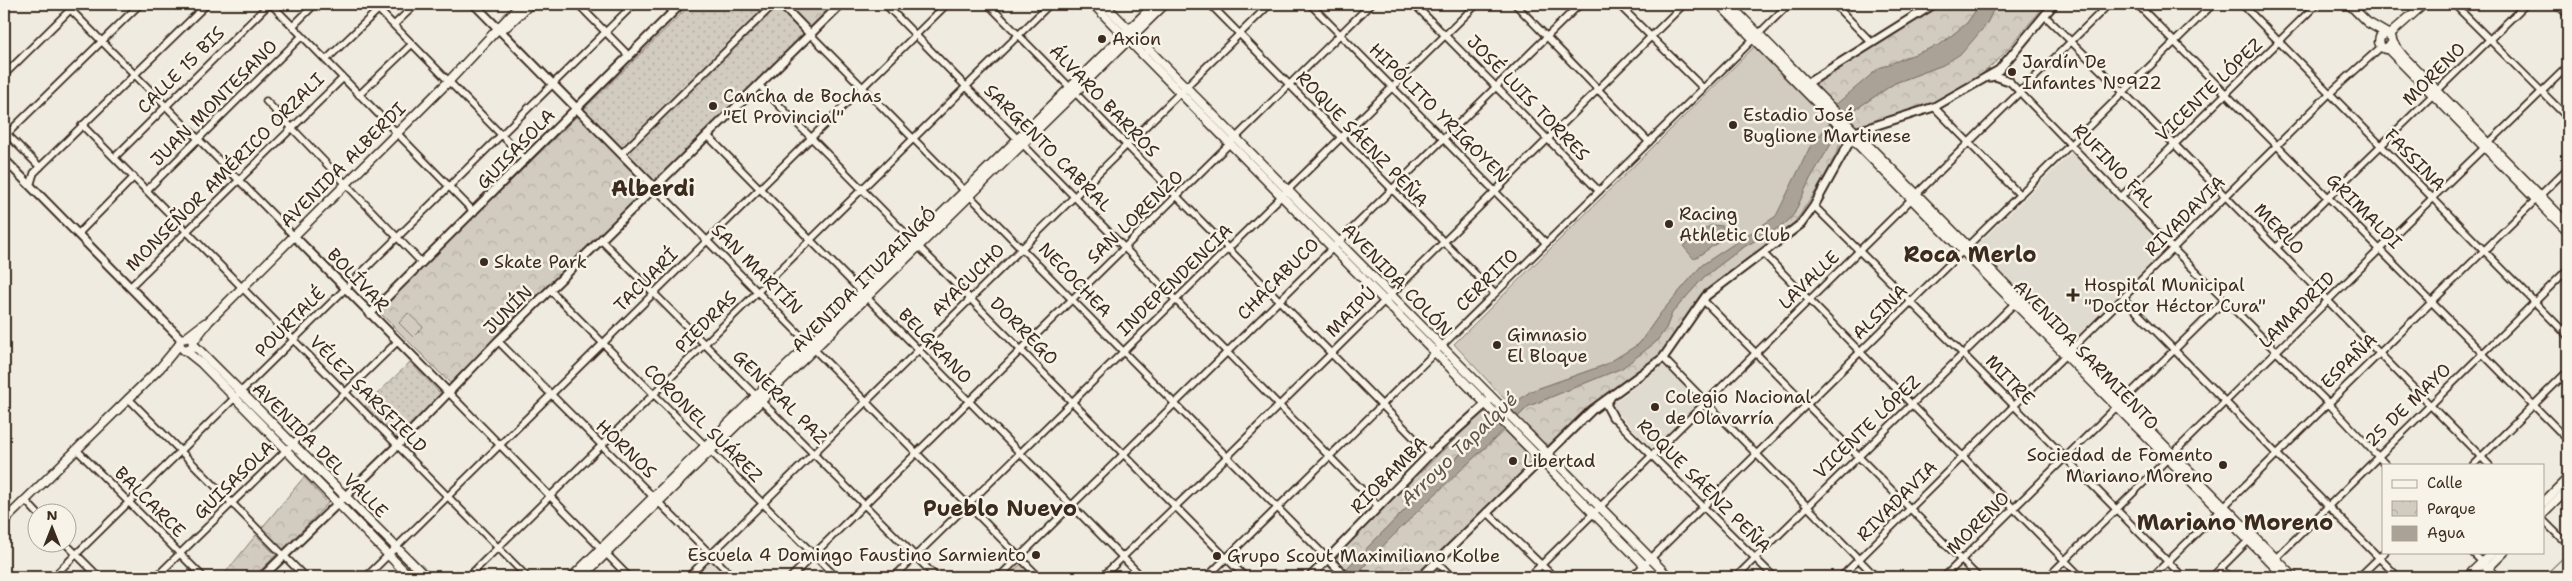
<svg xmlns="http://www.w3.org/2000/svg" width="2572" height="581" viewBox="0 0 2572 581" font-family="'Shantell Sans',sans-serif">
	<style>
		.built { fill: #e0dbd0 }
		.grass { fill: url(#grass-dots); stroke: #867a6f }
		.park { fill: url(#park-crowns); stroke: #867a6f }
		.garden { fill: #d1cbc0; stroke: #867a6f }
		.water { fill: #aaa296; stroke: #7e7266 }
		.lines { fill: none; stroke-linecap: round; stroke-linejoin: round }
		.minor-casing { stroke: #3b2a1e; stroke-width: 9 }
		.tertiary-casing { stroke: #3b2a1e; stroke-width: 11 }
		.secondary-casing { stroke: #3b2a1e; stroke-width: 11 }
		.minor { stroke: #f7f3e8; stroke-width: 5.5 }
		.tertiary { stroke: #f7f3e8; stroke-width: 7 }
		.secondary { stroke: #f7f3e8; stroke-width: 8 }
		.rail { stroke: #3b2a1e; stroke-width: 1 }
		.poi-dot { fill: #3b2a1e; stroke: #f7f3e8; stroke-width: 2 }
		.labels { text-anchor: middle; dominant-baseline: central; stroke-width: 5; stroke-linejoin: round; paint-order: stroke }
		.poi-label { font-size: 18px; fill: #3b2a1e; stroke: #f7f3e8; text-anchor: start }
		.street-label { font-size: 18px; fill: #3b2a1e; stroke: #f7f3e8 }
		.water-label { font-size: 19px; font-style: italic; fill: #625448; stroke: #f7f3e8 }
		.district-label { font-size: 22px; font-weight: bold; fill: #3b2a1e; stroke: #f7f3e8 }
	</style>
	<defs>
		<pattern id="grass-dots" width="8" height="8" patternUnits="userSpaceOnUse" patternTransform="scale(1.25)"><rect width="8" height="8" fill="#d1cbc0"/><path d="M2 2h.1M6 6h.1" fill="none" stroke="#b4aea5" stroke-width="1.8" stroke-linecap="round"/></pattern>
		<pattern id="park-crowns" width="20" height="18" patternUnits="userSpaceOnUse" patternTransform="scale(1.25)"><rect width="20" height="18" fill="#d1cbc0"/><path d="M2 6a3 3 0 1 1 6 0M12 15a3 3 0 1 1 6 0" fill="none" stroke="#b4aea5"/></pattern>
	</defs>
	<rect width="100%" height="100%" fill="#efebe0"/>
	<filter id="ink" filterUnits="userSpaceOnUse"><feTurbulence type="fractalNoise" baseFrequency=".02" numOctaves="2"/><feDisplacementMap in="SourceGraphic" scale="10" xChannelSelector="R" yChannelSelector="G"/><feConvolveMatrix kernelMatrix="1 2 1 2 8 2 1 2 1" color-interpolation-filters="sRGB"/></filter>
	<g filter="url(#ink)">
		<g class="built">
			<polygon points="2074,150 2171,247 2072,344 1976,246"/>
			<polygon points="1666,365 1699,399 1698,407 1656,448 1652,448 1613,408 1614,403 1661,366"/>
			<polygon points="711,560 729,577 695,577"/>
		</g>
		<g class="grass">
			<polygon points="691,4 776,4 806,33 653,183 582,111"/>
			<polygon points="410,362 441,394 396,438 365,406"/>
		</g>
		<g class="park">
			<polygon points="786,4 836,4 811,29"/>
			<polygon points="1941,4 1980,4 1967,23 1941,44 1920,54 1904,57 1834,106 1813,84"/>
			<polygon points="1996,4 2046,4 2000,58 1980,76 1933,104 1860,126 1854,126 1846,119 1856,109 1895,83 1943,65 1986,25"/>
			<polygon points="578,115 649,188 450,383 378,311"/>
			<path d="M 1839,130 L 1842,134 C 1842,153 1803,213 1790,228 L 1700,295 L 1659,356 L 1600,400 L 1551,446 L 1544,444 L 1518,417 L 1529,406 L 1622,368 L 1656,342 L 1666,328 L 1672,313 L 1704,277 L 1742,248 L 1785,224 L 1794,214 L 1810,179 Z"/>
			<polygon points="1483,412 1489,412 1495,419 1346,569 1337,561 1337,553"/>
			<path d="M 1505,430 L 1533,459 L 1533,463 L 1417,577 L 1356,577 C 1396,524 1456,475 1505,430 Z"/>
			<polygon points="304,477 328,503 283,550 261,529"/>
			<polygon points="256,535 276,555 254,577 222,577"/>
			<polygon points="1021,564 1035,577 1007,577"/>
		</g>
		<g class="garden">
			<polygon points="1758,43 1831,122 1810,147 1777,216 1702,265 1660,314 1639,344 1605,365 1531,391 1511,406 1454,344"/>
			<polygon points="408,313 423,327 413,337 399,323"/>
		</g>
		<g class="water">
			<polygon points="1980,4 1996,4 1986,25 1962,53 1943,65 1895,83 1856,109 1846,119 1810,179 1794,214 1785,224 1742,248 1704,277 1672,313 1666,328 1656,342 1622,368 1529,406 1426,503 1368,561 1356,577 1338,577 1474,441 1488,424 1531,391 1605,365 1639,344 1660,314 1702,265 1776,216 1810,147 1831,122 1834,106 1879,68 1941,44 1967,23"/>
			<path d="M 1712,225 L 1723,226 L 1726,237 L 1694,259 L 1683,246 C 1694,240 1700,230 1712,225 Z"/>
		</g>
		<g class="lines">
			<g class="minor-casing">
				<g id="minor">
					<polyline points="65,4 293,235"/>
					<polyline points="271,4 474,212"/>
					<polyline points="373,4 526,160"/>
					<polyline points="578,4 630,57"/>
					<polyline points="885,4 1378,506"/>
					<polyline points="988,4 1430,454"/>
					<polyline points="1210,4 1494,293"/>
					<polyline points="1310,4 1546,243"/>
					<polyline points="1414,4 1599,191"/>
					<polyline points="1515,4 1649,142"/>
					<polyline points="1618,4 1702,87"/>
					<polyline points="1834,4 1872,43"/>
					<polyline points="2137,4 2568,440"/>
					<polyline points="2242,4 2568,336"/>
					<polyline points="2454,4 2568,118"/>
					<polyline points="2557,4 2568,15"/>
					<polyline points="4,8 8,4"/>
					<polyline points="2045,16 2124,93 2489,465"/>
					<polyline points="394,25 416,4"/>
					<polyline points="293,26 315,4"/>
					<polyline points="810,34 1328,559"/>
					<polyline points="326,60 379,9"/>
					<polyline points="4,75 70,10"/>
					<polyline points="2009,81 2121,197 2328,403 2386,465"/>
					<polyline points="759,85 1245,577"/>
					<polyline points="359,95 412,44"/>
					<polyline points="266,101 422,263"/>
					<polyline points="1934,107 2020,195"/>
					<polyline points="82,125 527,577"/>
					<polyline points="4,131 40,167"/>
					<polyline points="7,134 140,4"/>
					<polyline points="707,135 1142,577"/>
					<polyline points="621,154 774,4"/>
					<polyline points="115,157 269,4"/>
					<polyline points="30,186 34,173 40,167 207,4"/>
					<polyline points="655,188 1039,577"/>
					<polyline points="147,190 302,36"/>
					<polyline points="2121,197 2317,4"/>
					<polyline points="1814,206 1963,354 2183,577"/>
					<polyline points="78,234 134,177"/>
					<polyline points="601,240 936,577"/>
					<polyline points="2276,248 2526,4"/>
					<polyline points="1763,253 2081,577"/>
					<polyline points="130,287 342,79"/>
					<polyline points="550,290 836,577"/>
					<polyline points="2124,299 2398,577"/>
					<polyline points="1703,300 1978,577"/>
					<polyline points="498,341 733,577"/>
					<polyline points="1663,358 1876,577"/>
					<polyline points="449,393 629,577"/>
					<polyline points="128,398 305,577"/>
					<polyline points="1613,417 1774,577"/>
					<polyline points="76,449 203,577"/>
					<polyline points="2473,465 2568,371"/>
					<polyline points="25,500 38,514"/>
					<polyline points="1487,512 1554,577"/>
					<polyline points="2543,520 2561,538"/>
					<polyline points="66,544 99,577"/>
					<polyline points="2472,552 2482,562"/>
					<polyline points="2273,561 2568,269"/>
					<polyline points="1437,562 1452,577"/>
					<polyline points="2221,569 2230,577"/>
					<polyline points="53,577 634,4"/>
					<polyline points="156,577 397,342"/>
					<polyline points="366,577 947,4"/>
					<polyline points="468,577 1050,4"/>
					<polyline points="688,577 1270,4"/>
					<polyline points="791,577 1371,4"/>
					<polyline points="894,577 1477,4"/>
					<polyline points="999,577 1580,4"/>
					<polyline points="1102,577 1228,456 1684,4"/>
					<polyline points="1207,577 1789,4"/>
					<polyline points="1529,577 2109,4"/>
					<polyline points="1632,577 2213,4"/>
					<polyline points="1736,577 2016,302"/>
					<polyline points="1841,577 2329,94 2381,47"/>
					<polyline points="1944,577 2224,301"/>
					<polyline points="2048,577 2380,249 2568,66"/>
					<polyline points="2152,577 2568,168"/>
					<polyline points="2212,577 2249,540"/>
					<polyline points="2359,577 2385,552"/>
				</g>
			</g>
			<g class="tertiary-casing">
				<g id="tertiary">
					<polyline points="474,4 655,188"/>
					<polyline points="781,4 810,34"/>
					<polyline points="1990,77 1995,76 2009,81"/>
					<polyline points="1803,86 1934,4"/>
					<polyline points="4,159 181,339"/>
					<polyline points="293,235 449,393"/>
					<polyline points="370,314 681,4"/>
					<polyline points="1610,398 1606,404 1613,417"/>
					<polyline points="1328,559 1347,577"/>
					<polyline points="2484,565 2497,577"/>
					<polyline points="262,577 398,445 498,341 841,4"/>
					<polyline points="1310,577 1430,454 1489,401"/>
					<polyline points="1421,577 1592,410 1663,358 1706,296 1801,224 1814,206 1855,132 1934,107 1999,70 2054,4"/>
				</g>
			</g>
			<g class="secondary-casing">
				<g id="secondary">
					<polyline points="1093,4 1656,577"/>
					<polyline points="1104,4 1669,577"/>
					<polyline points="1719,4 2285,577"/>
					<polyline points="1729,4 2294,577"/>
					<polyline points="2349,4 2367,22 2391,36 2393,43 2385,49 2381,47 2379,42 2380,37 2386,34"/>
					<polyline points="499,30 507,26 530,4"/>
					<polyline points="2389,35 2424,4"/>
					<polyline points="2393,43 2403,56 2567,223"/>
					<polyline points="2388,49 2568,232"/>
					<polyline points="187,337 205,323"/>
					<polyline points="193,342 190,337 181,339 179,345 184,350 192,348 193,342 209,321 449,81 521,4"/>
					<polyline points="193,344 426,577"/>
					<polyline points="186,351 201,363 410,577"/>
					<polyline points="2543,503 2568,478"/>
					<polyline points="2543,514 2568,489"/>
					<polyline points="4,521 160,368 179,345"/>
					<polyline points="572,577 1155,4"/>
					<polyline points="582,577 1165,4"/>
					<polyline points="2467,577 2493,552"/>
					<polyline points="2479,577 2504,552"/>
				</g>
			</g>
			<use href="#minor" class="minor"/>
			<use href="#tertiary" class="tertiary"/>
			<use href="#secondary" class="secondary"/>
			<polyline class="rail" points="2543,577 2568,553"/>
		</g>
	</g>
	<g class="poi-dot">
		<circle cx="1102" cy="39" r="5"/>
		<circle cx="2012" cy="72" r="5"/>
		<circle cx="713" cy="106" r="5"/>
		<circle cx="1733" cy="125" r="5"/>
		<circle cx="1669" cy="224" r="5"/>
		<circle cx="484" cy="262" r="5"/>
		<path d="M2070.5 287.5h5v5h5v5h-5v5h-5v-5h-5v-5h5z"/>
		<circle cx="1497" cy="345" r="5"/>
		<circle cx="1655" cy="407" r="5"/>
		<circle cx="1513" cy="461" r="5"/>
		<circle cx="2223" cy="465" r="5"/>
		<circle cx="1036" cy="555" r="5"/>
		<circle cx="1217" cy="556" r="5"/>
	</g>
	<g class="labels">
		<g class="poi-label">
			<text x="1112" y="39">Axion</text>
			<text x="2022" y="62">Jardín De<tspan x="2022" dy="21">Infantes Nº922</tspan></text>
			<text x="723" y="96">Cancha de Bochas<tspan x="723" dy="21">"El Provincial"</tspan></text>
			<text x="1743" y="115">Estadio José<tspan x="1743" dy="21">Buglione Martinese</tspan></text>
			<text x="1679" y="214">Racing<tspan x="1679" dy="21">Athletic Club</tspan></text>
			<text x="494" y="262">Skate Park</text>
			<text x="2084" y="285">Hospital Municipal<tspan x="2084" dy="21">"Doctor Héctor Cura"</tspan></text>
			<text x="1507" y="335">Gimnasio<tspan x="1507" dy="21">El Bloque</tspan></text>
			<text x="1665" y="397">Colegio Nacional<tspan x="1665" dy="21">de Olavarría</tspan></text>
			<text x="2213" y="455" text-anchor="end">Sociedad de Fomento<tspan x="2213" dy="21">Mariano Moreno</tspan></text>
			<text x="1523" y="461">Libertad</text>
			<text x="1026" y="555" text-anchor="end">Escuela 4 Domingo Faustino Sarmiento</text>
			<text x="1227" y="556">Grupo Scout Maximiliano Kolbe</text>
		</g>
		<g class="street-label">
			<text transform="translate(181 70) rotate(-45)">CALLE 15 BIS</text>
			<text transform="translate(2434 74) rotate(-45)">MORENO</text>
			<text transform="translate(2209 90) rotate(-44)">VICENTE LÓPEZ</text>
			<text transform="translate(1528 98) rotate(46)">JOSÉ LUIS TORRES</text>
			<text transform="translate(1104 101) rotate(46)">ÁLVARO BARROS</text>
			<text transform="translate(214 103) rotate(-45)">JUAN MONTESANO</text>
			<text transform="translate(1439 113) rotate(45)">HIPÓLITO YRIGOYEN</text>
			<text transform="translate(1362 139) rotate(46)">ROQUE SÁENZ PEÑA</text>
			<text transform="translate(1048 148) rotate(45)">SARGENTO CABRAL</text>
			<text transform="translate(516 149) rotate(-46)">GUISASOLA</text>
			<text transform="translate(2415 160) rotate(46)">FASSINA</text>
			<text transform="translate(343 165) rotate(-45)">AVENIDA ALBERDI</text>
			<text transform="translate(2114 166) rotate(46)">RUFINO FAL</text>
			<text transform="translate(225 172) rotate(-45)">MONSEÑOR AMÉRICO ORZALI</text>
			<text transform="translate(2364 211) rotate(45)">GRIMALDI</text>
			<text transform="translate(2185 216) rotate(-45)">RIVADAVIA</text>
			<text transform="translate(1135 217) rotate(-44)">SAN LORENZO</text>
			<text transform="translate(2279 229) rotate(46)">MERLO</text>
			<text transform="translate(757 269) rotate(45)">SAN MARTÍN</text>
			<text transform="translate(1278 279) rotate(-45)">CHACABUCO</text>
			<text transform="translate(358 280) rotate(46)">BOLÍVAR</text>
			<text transform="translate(646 280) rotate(-45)">TACUARÍ</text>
			<text transform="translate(864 280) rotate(-45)">AVENIDA ITUZAINGÓ</text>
			<text transform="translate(968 280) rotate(-45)">AYACUCHO</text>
			<text transform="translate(1075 280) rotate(46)">NECOCHEA</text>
			<text transform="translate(1175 280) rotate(-44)">INDEPENDENCIA</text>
			<text transform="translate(1397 280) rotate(46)">AVENIDA COLÓN</text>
			<text transform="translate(1487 280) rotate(-45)">CERRITO</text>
			<text transform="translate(1809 280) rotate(-44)">LAVALLE</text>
			<text transform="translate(508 310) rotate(-45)">JUNÍN</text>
			<text transform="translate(2297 310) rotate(-45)">LAMADRID</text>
			<text transform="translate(1351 312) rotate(-45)">MAIPÚ</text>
			<text transform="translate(1880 312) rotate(-45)">ALSINA</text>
			<text transform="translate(290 322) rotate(-45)">POURTALÉ</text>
			<text transform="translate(706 322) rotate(-45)">PIEDRAS</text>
			<text transform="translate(1024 331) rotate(45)">DORREGO</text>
			<text transform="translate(935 346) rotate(46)">BELGRANO</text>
			<text transform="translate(2086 355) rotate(46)">AVENIDA SARMIENTO</text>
			<text transform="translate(2349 361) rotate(-44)">ESPAÑA</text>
			<text transform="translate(2010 380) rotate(46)">MITRE</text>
			<text transform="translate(368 394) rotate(45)">VÉLEZ SARSFIELD</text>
			<text transform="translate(780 397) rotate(45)">GENERAL PAZ</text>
			<text transform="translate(2408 405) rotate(-44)">25 DE MAYO</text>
			<text transform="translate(703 423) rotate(45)">CORONEL SUÁREZ</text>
			<text transform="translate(1867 427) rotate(-44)">VICENTE LÓPEZ</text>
			<text transform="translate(626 449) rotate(44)">HORNOS</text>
			<text transform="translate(320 450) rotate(45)">AVENIDA DEL VALLE</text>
			<text transform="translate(1389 475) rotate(-45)">RIOBAMBA</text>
			<text transform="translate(234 480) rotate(-44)">GUISASOLA</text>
			<text transform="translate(1704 486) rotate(45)">ROQUE SÁENZ PEÑA</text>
			<text transform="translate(1897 501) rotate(-45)">RIVADAVIA</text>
			<text transform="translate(150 502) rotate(45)">BALCARCE</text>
			<text transform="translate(1978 523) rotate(-45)">MORENO</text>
		</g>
		<g class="water-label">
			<text transform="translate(1459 449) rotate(-44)">Arroyo Tapalqué</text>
		</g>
		<g class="district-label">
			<text x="653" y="188">Alberdi</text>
			<text x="1970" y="254">Roca Merlo</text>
			<text x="1000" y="508">Pueblo Nuevo</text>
			<text x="2235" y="522">Mariano Moreno</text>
		</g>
	</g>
	<rect width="2572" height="581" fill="none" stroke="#f7f3e8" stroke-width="20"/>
	<rect x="10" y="10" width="2552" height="561" fill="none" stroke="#3b2a1e" stroke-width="2" filter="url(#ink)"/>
	<rect x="2382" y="464" width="162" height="90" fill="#f7f3e8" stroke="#aca397"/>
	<rect x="2392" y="480" width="25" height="8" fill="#f7f3e8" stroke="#aca397"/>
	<text x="2427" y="488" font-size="15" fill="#3b2a1e">Calle</text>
	<rect x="2392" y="501" width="25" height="15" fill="url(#park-crowns)" stroke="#aca397"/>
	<text x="2427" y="514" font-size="15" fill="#3b2a1e">Parque</text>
	<rect x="2392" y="526" width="25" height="15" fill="#aaa296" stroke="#aca397"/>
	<text x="2427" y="538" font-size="15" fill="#3b2a1e">Agua</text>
	<g transform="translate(52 528)"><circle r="24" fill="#f7f3e8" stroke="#aca397"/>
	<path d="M0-4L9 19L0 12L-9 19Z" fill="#3b2a1e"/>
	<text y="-8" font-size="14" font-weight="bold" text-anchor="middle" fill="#3b2a1e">N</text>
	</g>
</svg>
